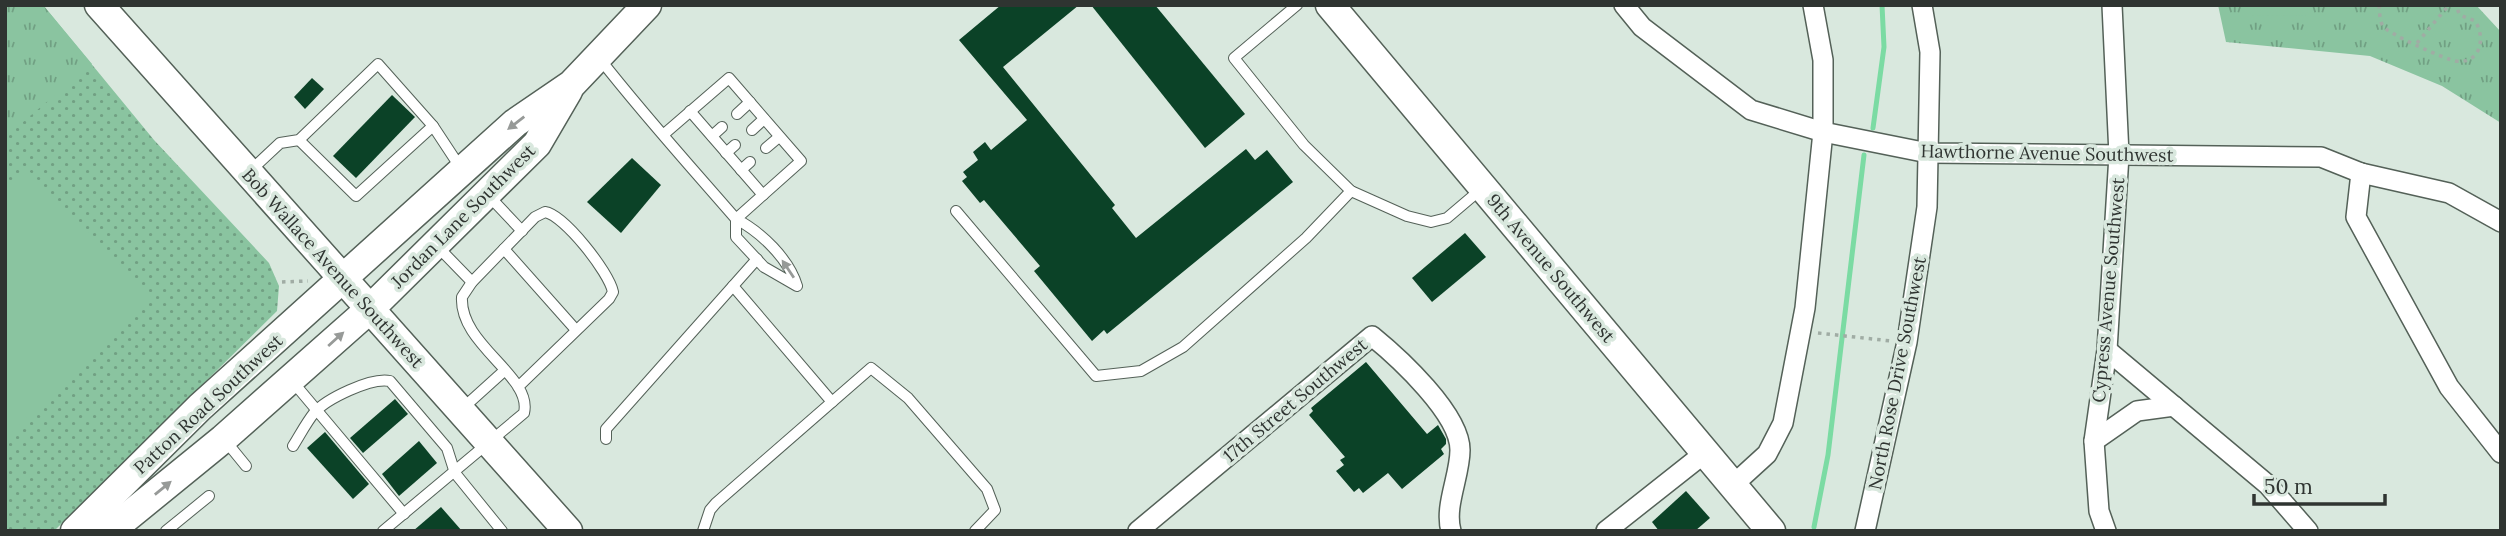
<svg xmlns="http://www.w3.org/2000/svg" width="2506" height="536" viewBox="0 0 2506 536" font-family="Lora,serif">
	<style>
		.grass { fill: url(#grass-dots) }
		.park { fill: url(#park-tufts) }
		.pitch { fill: #8ac4a0 }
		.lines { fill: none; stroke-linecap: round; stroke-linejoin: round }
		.stream { stroke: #7bdba3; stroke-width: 5 }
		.building { fill: #0b4227 }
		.lane-casing { stroke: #546158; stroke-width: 12 }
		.street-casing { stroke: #546158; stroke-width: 22 }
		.secondary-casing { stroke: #546158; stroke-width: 31 }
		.path { stroke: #a0aca4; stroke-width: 3.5; stroke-dasharray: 3.5 5; stroke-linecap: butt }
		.lane { stroke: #fff; stroke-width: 10 }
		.street { stroke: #fff; stroke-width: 19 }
		.secondary { stroke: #fff; stroke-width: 28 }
		.oneway { fill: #979a98 }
		.labels { text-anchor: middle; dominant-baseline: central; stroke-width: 7; stroke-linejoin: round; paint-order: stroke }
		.street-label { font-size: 18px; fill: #2f3431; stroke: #d9e8de }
	</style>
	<defs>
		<pattern id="grass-dots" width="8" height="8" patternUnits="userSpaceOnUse" patternTransform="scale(1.75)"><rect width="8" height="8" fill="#8ac4a0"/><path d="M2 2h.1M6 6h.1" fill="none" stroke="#71a083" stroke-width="1.8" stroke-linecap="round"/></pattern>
		<pattern id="park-tufts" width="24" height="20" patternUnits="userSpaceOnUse" patternTransform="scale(1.75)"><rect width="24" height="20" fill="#8ac4a0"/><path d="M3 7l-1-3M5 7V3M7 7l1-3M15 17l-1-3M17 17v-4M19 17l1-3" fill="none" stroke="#71a083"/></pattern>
	</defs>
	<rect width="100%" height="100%" fill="#d9e8de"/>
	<polygon class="grass" points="5,5 43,5 154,140 269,263 279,286 277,311 54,531 5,531"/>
	<g class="park">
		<polygon points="5,5 43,5 92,64 5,137"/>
		<polygon points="2218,5 2476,5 2501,32 2501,123 2442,86 2370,56 2226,42"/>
	</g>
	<g class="pitch">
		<polygon points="2248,5 2308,5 2308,15 2248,16"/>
		<polygon points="27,169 152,298 5,439 5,191"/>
	</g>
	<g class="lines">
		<g class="stream">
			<polyline points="1873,128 1884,47 1882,5"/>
			<polyline points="1814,527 1828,455 1864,155"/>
		</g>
	</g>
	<g class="building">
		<polygon points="1001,5 1079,5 1003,67 1115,205 1112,208 1136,238 1246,149 1255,160 1267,150 1293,182 1107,334 1104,330 1092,341 1034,271 1040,266 984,200 980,203 962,181 967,177 963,172 978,160 973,152 985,142 991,150 1027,120 959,40"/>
		<polygon points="1091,5 1155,5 1245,114 1205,148"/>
		<polygon points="312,78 324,89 305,109 294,97"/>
		<polygon points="392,95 415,117 356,178 333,156"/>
		<polygon points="632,158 661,185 621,233 587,202"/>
		<polygon points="1465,233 1486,257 1432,302 1412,278"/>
		<polygon points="1366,362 1427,434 1438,425 1446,439 1446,444 1441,449 1444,454 1402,489 1388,473 1363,493 1359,488 1354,492 1336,471 1344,465 1340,460 1345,457 1309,415 1313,411 1311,408"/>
		<polygon points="395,399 408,414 363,453 350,438"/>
		<polygon points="325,432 369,484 353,499 307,448"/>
		<polygon points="419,441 437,463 399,496 382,474"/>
		<polygon points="1686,491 1710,518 1695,531 1659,531 1652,522"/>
		<polygon points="441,507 462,531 413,531"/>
	</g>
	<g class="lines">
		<g class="lane-casing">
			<g id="lane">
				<polyline points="1297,5 1234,58 1304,145 1351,191 1407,216 1431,222 1447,218 1480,190"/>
				<path d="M 600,59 C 643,114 690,166 736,219 C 761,232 789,259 797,286 L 764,267 L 736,237 L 736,219 L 801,161 L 729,78 L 663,135"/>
				<polyline points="690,111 763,195"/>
				<polyline points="737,114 750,102"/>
				<polyline points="752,130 764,119"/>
				<polyline points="712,136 722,127"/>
				<polyline points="299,140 356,196 433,126"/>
				<polyline points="766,148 779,137"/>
				<polyline points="726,153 735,145"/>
				<polyline points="741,170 750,162"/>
				<polyline points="249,172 280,143 299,140 378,64 433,126 460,167"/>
				<polyline points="488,195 522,231"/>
				<polyline points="956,211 1096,376 1141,371 1183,347 1306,238 1351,191"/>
				<polyline points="436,245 472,282"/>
				<polyline points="504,249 576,330"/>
				<polyline points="733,286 832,402"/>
				<polyline points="293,382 404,514"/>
				<polyline points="463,408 504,371"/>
				<polyline points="224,439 246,466"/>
				<polyline points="606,439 606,429 757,259"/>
				<path d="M 293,446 C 300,435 306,423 314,413 C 326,399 371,377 390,381 L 447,448 L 455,473 L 502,531"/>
				<polyline points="166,531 209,496"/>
				<path d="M 383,531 L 524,413 C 533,376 459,345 462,297 L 472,282 L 535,217 L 545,212 C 564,215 609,272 613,292 L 609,299 L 518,387"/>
				<polyline points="703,531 710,510 716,503 871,368 908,398 987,489 995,510 975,531"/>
			</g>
		</g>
		<g class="street-casing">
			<g id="street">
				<polyline points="1624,5 1642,27 1751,110 1823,132 1928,153 2321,157 2361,173 2449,193 2501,222"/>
				<polyline points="2361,173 2356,217 2449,387 2501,453"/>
				<polyline points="2107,350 2268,485 2308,531"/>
				<polyline points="2094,441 2137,411 2174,406"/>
				<polyline points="1733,485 1767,454 1783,423 1805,308 1823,132 1823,60 1813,5"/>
				<path d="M 1138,531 L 1372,336 C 1399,358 1460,414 1460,450 C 1460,476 1444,506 1451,531"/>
				<polyline points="1606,531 1706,452"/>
				<polyline points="1865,531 1907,342 1927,207 1930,52 1922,5"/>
				<polyline points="2106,531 2099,511 2094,441 2107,350 2119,155 2112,5"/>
			</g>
		</g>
		<g class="secondary-casing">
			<g id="secondary">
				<polyline points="99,5 568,531"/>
				<polyline points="1330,5 1771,531"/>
				<polyline points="75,531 200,407 515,123 572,84 647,5"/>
				<polyline points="110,531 223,439 371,308 537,144 568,91"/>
			</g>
		</g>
		<g class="path">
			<path d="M 2379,5 C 2380,12 2379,20 2383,26 C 2388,34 2445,59 2455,61 C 2481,65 2486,37 2475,21 L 2460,15 L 2455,5"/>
			<polyline points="2417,43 2449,5"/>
			<polyline points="282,282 308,281"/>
			<polyline points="1818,333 1891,341"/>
		</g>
		<use href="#lane" class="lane"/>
		<use href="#street" class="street"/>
		<use href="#secondary" class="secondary"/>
	</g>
	<defs><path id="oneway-solid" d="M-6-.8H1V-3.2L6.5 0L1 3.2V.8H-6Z" transform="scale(1.75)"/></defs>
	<g class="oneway">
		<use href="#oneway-solid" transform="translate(516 123) rotate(142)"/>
		<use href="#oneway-solid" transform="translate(788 269) rotate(-124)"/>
		<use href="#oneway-solid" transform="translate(336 339) rotate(-42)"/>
		<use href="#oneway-solid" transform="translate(163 488) rotate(-39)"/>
	</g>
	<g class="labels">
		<g class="street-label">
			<text transform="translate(2047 153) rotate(1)">Hawthorne Avenue Southwest</text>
			<text transform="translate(463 216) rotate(-45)">Jordan Lane Southwest</text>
			<text transform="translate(333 268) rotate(48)">Bob Wallace Avenue Southwest</text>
			<text transform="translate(1551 268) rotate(50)">9th Avenue Southwest</text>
			<text transform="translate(2108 290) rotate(-85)">Cypress Avenue Southwest</text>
			<text transform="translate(1897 373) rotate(-79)">North Rose Drive Southwest</text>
			<text transform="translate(1295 400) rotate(-40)">17th Street Southwest</text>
			<text transform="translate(208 404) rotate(-43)">Patton Road Southwest</text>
		</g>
	</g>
	<rect width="2506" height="536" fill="none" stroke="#2f3431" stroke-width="14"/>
	<path d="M2254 494v10h131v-10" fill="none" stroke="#2f3431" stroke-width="3.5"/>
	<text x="2264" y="494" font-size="21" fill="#2f3431" stroke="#d9e8de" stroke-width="5" paint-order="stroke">50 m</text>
</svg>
